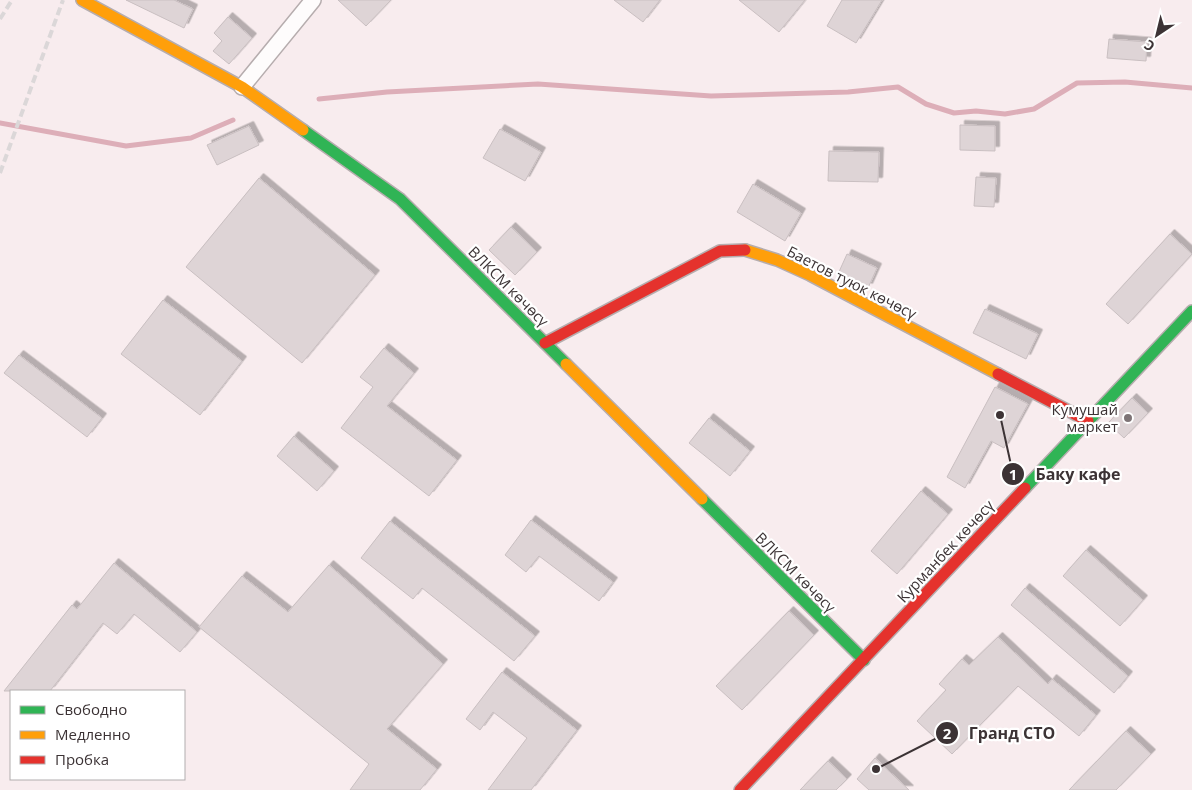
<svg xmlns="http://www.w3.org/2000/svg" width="1192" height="790" viewBox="0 0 1192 790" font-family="'Open Sans',sans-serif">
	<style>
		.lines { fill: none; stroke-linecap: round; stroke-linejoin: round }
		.stream { stroke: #ddaeb8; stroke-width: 5 }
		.building { fill: #ded4d6; stroke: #c9bfc1; filter: url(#shadow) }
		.street-casing { stroke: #b6adae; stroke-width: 18 }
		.fast-casing { stroke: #b6adae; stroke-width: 14 }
		.slow-casing { stroke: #b6adae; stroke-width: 14 }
		.jam-casing { stroke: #b6adae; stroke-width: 14 }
		.street { stroke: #fefcfc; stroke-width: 15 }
		.fast { stroke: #30b455; stroke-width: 11 }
		.slow { stroke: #ff9f0a; stroke-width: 11 }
		.jam { stroke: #e5322d; stroke-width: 11 }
		.rail { stroke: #dbd7d8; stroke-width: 4; stroke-dasharray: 8 4; stroke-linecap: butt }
		.poi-dot { fill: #7e7476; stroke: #fff; stroke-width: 2 }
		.labels { text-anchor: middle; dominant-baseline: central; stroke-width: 4.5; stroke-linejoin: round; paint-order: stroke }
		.street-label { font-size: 15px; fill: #3c3335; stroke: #fff }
		.poi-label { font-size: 15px; fill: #3c3335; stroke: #fff; text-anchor: end }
		.leader { fill: none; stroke: #3c3335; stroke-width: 2 }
		.callout-dot { fill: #3c3335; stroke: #fff; stroke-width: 2 }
		.mark-label { font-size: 15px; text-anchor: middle; font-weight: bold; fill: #fff }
		.callout-label { font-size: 16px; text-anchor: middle; font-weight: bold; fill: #3c3335; stroke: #fff; stroke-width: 4.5; stroke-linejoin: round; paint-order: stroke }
	</style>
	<defs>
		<filter id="shadow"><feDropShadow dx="4.5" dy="-4.5" stdDeviation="0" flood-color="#0004"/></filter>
	</defs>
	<rect width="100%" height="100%" fill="#f8ecee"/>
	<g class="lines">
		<g class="stream">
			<polyline points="319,99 387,92 538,84 711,96 848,92 898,87 926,104 954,113 976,111 1005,114 1034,109 1077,83 1125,82 1192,88"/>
			<polyline points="0,123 126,146 191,138 233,120"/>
		</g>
	</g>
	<g class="building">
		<polygon points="126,0 174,0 193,9 184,28"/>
		<polygon points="338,0 391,0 366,26"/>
		<polygon points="614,0 660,0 643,22"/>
		<polygon points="739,0 805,0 779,32"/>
		<polygon points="842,0 882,0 856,43 827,26"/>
		<polygon points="228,17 252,38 229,64 213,51 222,41 214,33"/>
		<polygon points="1109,39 1147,42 1146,61 1107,58"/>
		<polygon points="960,125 995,126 995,151 960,150"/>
		<polygon points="249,126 259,145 217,165 207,145"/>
		<polygon points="500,129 541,152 525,181 483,158"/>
		<polygon points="829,151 879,152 878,182 828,181"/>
		<polygon points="976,177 996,178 994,207 974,206"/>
		<polygon points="259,178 375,275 302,363 186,267"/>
		<polygon points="753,184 801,213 785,241 737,212"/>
		<polygon points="511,227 537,252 515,275 489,250"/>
		<polygon points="1170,234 1192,254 1128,324 1106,304"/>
		<polygon points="847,254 877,268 868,288 838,274"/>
		<polygon points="163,300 242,361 200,415 121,354"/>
		<polygon points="985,309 1038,334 1026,359 973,333"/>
		<polygon points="384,348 414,373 387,406 457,460 429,496 341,428 373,387 360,377"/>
		<polygon points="19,355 102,418 87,437 4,373"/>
		<polygon points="995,387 1028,404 1004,448 991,441 965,488 947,477"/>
		<polygon points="1132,398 1148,413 1124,438 1108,423"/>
		<polygon points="709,418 750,451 730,476 689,443"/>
		<polygon points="294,436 334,471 317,491 277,456"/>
		<polygon points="921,491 948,514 897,574 871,551"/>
		<polygon points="531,520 613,582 599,601 539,556 526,572 505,555"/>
		<polygon points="390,521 535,636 514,661 422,588 413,599 361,558"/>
		<polygon points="1086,550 1143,600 1120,626 1063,576"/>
		<polygon points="114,563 197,632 180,652 134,614 117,634 103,623 50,691 4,691 72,605 77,609"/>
		<polygon points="329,565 443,664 387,729 437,769 420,790 350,790 369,764 199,627 242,576 288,612"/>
		<polygon points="1025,588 1128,676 1114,693 1011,605"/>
		<polygon points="789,611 814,635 742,710 716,686"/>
		<polygon points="998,637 1048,684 1052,679 1096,715 1079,736 1018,686 952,754 917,721 946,690 939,684 962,659 969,665"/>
		<polygon points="502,672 577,730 531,790 488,790 527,738 493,712 480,730 466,719"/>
		<polygon points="1126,731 1151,754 1116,790 1069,790"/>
		<polygon points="875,758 909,790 869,790 857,779"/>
		<polygon points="828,761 847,779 836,790 800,790"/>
	</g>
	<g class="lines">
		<g class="street-casing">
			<polyline id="street" points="242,87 313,0"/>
		</g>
		<g class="fast-casing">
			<g id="fast">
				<polyline points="303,130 400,199 566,364"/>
				<polyline points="1025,488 1192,311"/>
				<polyline points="702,499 864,660"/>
			</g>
		</g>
		<g class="slow-casing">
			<g id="slow">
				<polyline points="82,0 242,87 303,130"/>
				<polyline points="745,250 777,260 810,275 998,374"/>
				<polyline points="566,364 702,499"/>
			</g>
		</g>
		<g class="jam-casing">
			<g id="jam">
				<polyline points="545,343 720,251 745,250"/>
				<polyline points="998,374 1088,421"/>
				<polyline points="740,790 1025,488"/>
			</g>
		</g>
		<use href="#street" class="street"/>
		<use href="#fast" class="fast"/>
		<use href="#slow" class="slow"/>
		<use href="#jam" class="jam"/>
		<g class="rail">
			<polyline points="0,19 12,0"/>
			<polyline points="0,173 63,0"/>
		</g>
	</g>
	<circle class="poi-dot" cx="1128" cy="418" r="5"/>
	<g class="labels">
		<g class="street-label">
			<text transform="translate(852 282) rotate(27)">Баетов туюк көчөсү</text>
			<text transform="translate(509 286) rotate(45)">ВЛКСМ көчөсү</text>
			<text transform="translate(945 551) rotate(-47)">Курманбек көчөсү</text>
			<text transform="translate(796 572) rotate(45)">ВЛКСМ көчөсү</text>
		</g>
		<g class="poi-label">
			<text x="1118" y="409">Кумушай<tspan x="1118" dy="17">маркет</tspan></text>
		</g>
	</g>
	<path class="leader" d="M1000 415L1013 474M876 769L947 733"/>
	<g class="callout-dot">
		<circle cx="1000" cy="415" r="5"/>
		<circle cx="876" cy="769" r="5"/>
		<circle cx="1013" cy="474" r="12"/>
		<circle cx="947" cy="733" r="12"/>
	</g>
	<g class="mark-label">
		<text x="1013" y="480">1</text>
		<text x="947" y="739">2</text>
	</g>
	<g class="callout-label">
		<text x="1078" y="480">Баку кафе</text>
		<text x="1012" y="739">Гранд СТО</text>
	</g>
	<rect x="10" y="690" width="175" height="90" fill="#ffffff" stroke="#b1adae"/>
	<rect x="20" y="706" width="25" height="8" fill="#30b455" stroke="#b1adae"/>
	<text x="55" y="715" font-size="15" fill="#3c3335">Свободно</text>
	<rect x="20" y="731" width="25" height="8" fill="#ff9f0a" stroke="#b1adae"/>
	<text x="55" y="740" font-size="15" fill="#3c3335">Медленно</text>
	<rect x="20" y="756" width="25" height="8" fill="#e5322d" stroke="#b1adae"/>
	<text x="55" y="765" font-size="15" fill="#3c3335">Пробка</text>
	<g transform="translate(1157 35) rotate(215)" stroke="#ffffff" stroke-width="4" paint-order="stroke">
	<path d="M0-4L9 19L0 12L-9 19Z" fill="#3c3335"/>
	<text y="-8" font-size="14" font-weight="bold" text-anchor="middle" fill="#3c3335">С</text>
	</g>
</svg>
